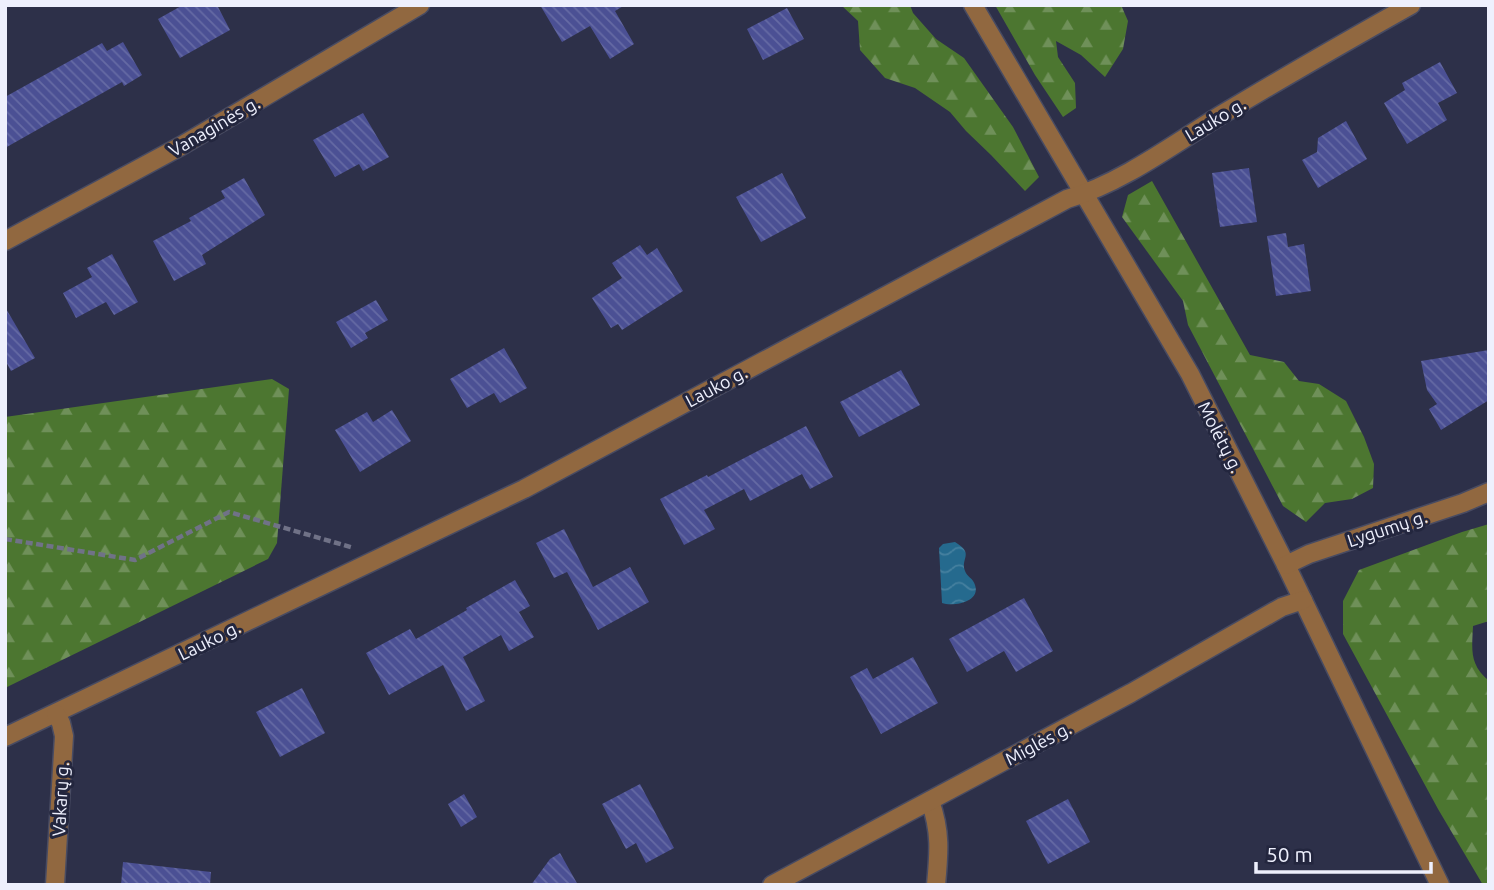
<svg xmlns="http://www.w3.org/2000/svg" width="1494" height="890" viewBox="0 0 1494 890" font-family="Ubuntu,sans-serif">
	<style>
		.forest { fill: url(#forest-firs) }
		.water { fill: url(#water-waves) }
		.building { fill: url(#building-back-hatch) }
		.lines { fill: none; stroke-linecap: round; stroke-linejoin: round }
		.minor-casing { stroke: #484b62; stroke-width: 21 }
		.path { stroke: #707287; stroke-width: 4.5; stroke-dasharray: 7 3.5; stroke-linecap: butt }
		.minor { stroke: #916840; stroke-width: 18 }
		.labels { text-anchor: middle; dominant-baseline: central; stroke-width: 6; stroke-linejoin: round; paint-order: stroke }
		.street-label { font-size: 18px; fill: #eef0fd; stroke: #23263e }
	</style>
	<defs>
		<pattern id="forest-firs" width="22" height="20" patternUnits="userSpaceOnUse" patternTransform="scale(1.75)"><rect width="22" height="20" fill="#4c7630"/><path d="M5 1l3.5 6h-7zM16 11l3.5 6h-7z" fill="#6f9059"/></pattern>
		<pattern id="water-waves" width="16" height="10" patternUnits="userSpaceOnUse" patternTransform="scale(1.75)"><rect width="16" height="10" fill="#256a8e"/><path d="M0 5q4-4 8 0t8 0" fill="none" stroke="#45809f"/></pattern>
		<pattern id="building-back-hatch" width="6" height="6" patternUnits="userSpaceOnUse" patternTransform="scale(1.75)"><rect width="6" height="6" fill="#4b5094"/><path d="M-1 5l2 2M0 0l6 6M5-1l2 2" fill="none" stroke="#656aa4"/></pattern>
	</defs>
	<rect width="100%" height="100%" fill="#2d3049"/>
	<g class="forest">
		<polygon points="841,5 910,5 913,13 936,39 964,58 1013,127 1039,177 1025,191 991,155 966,131 950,112 915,88 885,78 860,50 858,21"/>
		<polygon points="995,5 1121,5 1128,21 1123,49 1105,77 1081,55 1056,41 1058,57 1075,83 1076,108 1063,117 1035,75"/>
		<polygon points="1152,181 1250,355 1284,362 1299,381 1319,384 1346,401 1364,437 1374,464 1373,488 1352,499 1325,503 1306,522 1283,506 1188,325 1183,301 1122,217 1128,195"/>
		<polygon points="272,379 289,389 277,543 268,559 5,688 5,417"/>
		<path d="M 1489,524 L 1489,621 L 1473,626 C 1472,650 1469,664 1489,681 L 1489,885 L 1483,885 L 1438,809 L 1343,634 L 1343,601 L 1359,570 L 1462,532 Z"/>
	</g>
	<path class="water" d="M 955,542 C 975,554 960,558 965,571 C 967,577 973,578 975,585 C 981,602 953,607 942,603 L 939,548 L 943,544 Z"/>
	<g class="building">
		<polygon points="183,5 217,5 230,30 180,58 158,19"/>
		<polygon points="540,5 625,5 615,11 634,44 610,59 590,26 562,42"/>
		<polygon points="787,8 804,39 763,60 747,29"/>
		<polygon points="123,42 142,75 124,86 122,82 5,148 5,97 102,43 107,51"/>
		<polygon points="1440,62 1457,93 1438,103 1447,120 1407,144 1384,103 1405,90 1402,83"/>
		<polygon points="363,113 389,157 363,171 359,164 335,177 313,140"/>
		<polygon points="1346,121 1367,159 1318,188 1302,160 1317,152 1318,138"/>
		<polygon points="1249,168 1257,222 1220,227 1212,173"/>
		<polygon points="782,173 806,218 761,242 736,197"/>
		<polygon points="244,178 265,215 202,255 206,264 174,281 153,241 191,221 189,218 225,198 221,191"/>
		<polygon points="1286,233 1288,247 1304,244 1311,291 1276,296 1267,236"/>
		<polygon points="640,245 647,255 657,248 683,291 622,330 618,324 611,328 592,298 622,278 612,263"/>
		<polygon points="112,254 138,302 114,315 106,302 76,318 63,293 92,277 87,268"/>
		<polygon points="376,300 388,320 365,333 368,338 351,348 336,322"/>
		<polygon points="5,307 35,358 11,371 5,360"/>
		<polygon points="504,348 527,388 500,403 494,393 467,408 450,379"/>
		<polygon points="1489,350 1489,400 1441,430 1429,409 1437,404 1427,390 1421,361"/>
		<polygon points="901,370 920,405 859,437 840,402"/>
		<polygon points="392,410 411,441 360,472 335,430 367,412 373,422"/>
		<polygon points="806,426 833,477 810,489 802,474 750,501 744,489 704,510 715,529 684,545 660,499 707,475 708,477"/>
		<polygon points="564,529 593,587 630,567 649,602 598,630 567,572 554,578 536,543"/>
		<polygon points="515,580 530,606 519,612 534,637 509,651 501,635 463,657 485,701 466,711 443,665 389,695 366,653 410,629 416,639 467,610 466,608"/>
		<polygon points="1024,598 1053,651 1016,672 1004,651 967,672 949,639"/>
		<polygon points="913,657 938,703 881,734 850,677 867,668 873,679"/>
		<polygon points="302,688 325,733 280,757 256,712"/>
		<polygon points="640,784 674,848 646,863 636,843 626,849 602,804"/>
		<polygon points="464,794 477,817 461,827 448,804"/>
		<polygon points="1068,799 1090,842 1048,864 1026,821"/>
		<polygon points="560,853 578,885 531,885 550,859"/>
		<polygon points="123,862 211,872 210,885 121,885"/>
	</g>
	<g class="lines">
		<g class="minor-casing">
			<g id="minor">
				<polyline points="973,5 1190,374 1286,565 1440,885"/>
				<polyline points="5,241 181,146 420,5"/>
				<polyline points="1286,565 1309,554 1463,503 1489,492"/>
				<path d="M 5,737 L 524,489 L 1067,199 C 1120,184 1174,144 1221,115 C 1284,77 1347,41 1411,5"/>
				<path d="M 930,801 C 941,831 939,853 936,885"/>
				<polyline points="55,885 64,736 61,723 56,714"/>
				<polyline points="772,885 1131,693 1282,607 1303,600"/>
			</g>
		</g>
		<polyline class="path" points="5,539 135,560 229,512 354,548"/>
		<use href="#minor" class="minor"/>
	</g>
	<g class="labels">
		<g class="street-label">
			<text transform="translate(1215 119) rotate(-31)">Lauko g.</text>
			<text transform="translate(214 126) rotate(-30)">Vanaginės g.</text>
			<text transform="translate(716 386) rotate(-28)">Lauko g.</text>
			<text transform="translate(1221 437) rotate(63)">Molėtų g.</text>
			<text transform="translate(1387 528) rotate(-18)">Lygumų g.</text>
			<text transform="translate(209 640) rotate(-26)">Lauko g.</text>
			<text transform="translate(1038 743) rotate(-28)">Miglės g.</text>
			<text transform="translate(60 799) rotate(-87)">Vakarų g.</text>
		</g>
	</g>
	<rect width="1494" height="890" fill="none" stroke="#eef0fd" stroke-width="14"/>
	<path d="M1256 862v10h175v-10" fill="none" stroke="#eef0fd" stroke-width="3.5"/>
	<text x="1266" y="862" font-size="21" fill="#eef0fd" stroke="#23263e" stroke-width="5" paint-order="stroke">50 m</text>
</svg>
